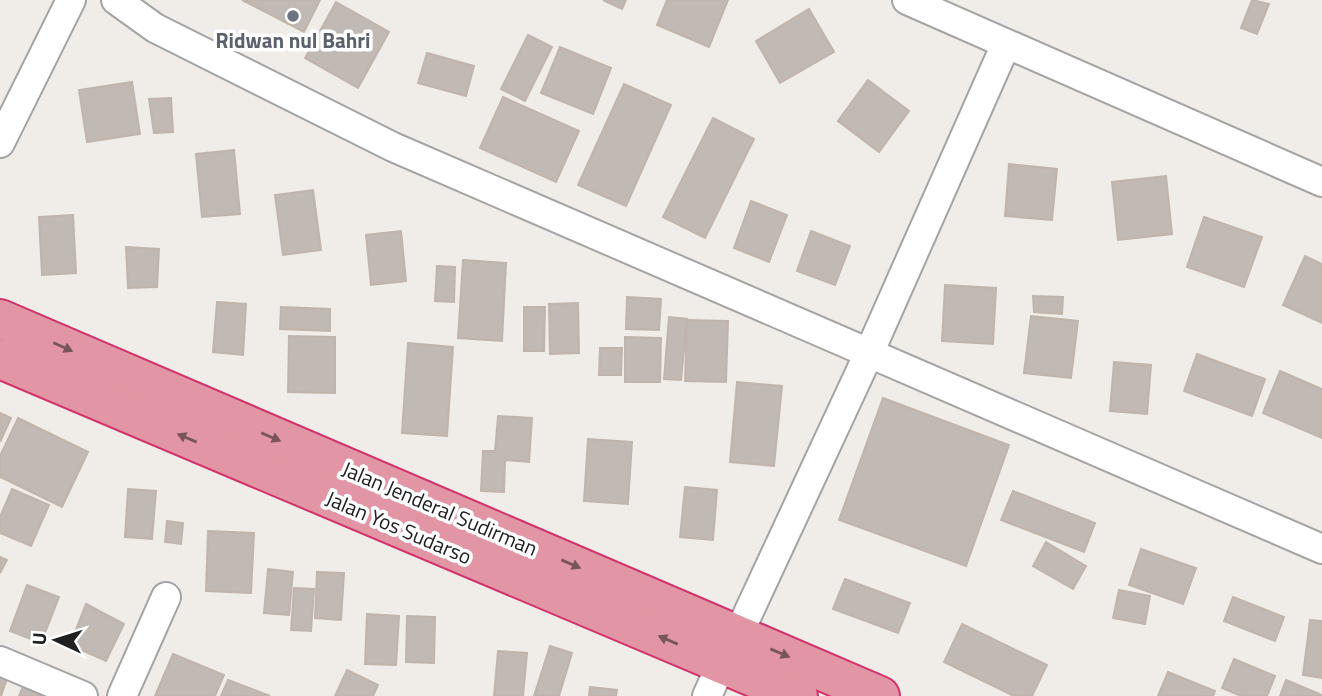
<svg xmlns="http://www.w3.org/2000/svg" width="1322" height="696" viewBox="0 0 1322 696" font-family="'Titillium Web',sans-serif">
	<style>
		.building { fill: #c1b9b4; stroke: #c1b4ab; stroke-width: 2 }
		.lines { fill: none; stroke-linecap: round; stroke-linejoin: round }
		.street-casing { stroke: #a4a4a4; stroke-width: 32 }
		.highway-casing { stroke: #d0336a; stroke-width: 42 }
		.street { stroke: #fff; stroke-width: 28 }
		.highway { stroke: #e295a4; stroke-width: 38 }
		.oneway { fill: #77555b }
		.worship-dot { fill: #6b7280; stroke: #fff; stroke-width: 2.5 }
		.labels { text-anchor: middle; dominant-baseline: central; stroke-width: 7; stroke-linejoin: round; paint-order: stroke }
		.worship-label { font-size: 21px; font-weight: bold; fill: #5b616d; stroke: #fff }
		.street-label { font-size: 21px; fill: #202020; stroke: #fff }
	</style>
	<rect width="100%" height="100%" fill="#f0ede8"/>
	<g class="building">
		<polygon points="242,0 320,0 304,32"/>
		<polygon points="603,0 626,0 622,9"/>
		<polygon points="667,0 728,0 709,47 657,25"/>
		<polygon points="1252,0 1269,4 1257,34 1241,28"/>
		<polygon points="336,2 389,32 358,88 305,58"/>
		<polygon points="809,9 834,52 780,83 756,41"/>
		<polygon points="528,35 552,47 525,101 501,89"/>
		<polygon points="560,47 611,68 593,114 541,93"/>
		<polygon points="427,53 474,66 466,96 418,83"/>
		<polygon points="868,80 909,111 879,152 838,121"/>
		<polygon points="132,82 140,134 87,142 79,90"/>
		<polygon points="624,84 671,105 626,206 578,185"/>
		<polygon points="503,97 579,131 556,182 480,148"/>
		<polygon points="171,98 173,132 154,133 149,99"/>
		<polygon points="713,118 754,139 705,238 663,217"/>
		<polygon points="234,150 240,214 202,217 196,154"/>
		<polygon points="1009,164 1057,169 1052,220 1005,216"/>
		<polygon points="1166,176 1172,234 1118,240 1112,182"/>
		<polygon points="313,190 321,250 283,255 275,195"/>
		<polygon points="751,201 787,215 769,262 734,248"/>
		<polygon points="73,215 76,273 42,275 39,217"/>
		<polygon points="1204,217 1262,237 1244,287 1187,267"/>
		<polygon points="401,231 406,281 371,285 366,235"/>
		<polygon points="811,231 850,246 835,285 797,271"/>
		<polygon points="126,247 159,249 157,287 128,288"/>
		<polygon points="1305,256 1322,264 1322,323 1283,305"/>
		<polygon points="463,260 506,263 502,341 458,338"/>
		<polygon points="437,266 455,267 454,302 435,301"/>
		<polygon points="945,285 996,288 993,344 942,341"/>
		<polygon points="1033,296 1063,297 1062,314 1034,312"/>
		<polygon points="627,297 661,299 659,330 626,329"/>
		<polygon points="217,302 246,304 243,355 213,352"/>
		<polygon points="578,303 579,353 550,354 549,304"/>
		<polygon points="281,307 330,309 330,331 280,329"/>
		<polygon points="524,307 545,307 544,351 524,351"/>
		<polygon points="1031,316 1078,321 1071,378 1024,373"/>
		<polygon points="669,317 687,319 681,380 664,379"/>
		<polygon points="687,320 728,321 726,382 685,381"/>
		<polygon points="289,336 335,337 335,393 288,392"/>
		<polygon points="625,337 661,338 660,382 625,382"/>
		<polygon points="408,343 453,347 447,436 402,433"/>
		<polygon points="600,348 622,348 621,375 599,375"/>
		<polygon points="1197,354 1265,379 1252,416 1184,391"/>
		<polygon points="1114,362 1151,365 1147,414 1110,411"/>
		<polygon points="1280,371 1322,389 1322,438 1263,413"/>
		<polygon points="737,382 782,386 774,466 730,462"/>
		<polygon points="883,398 1009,445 966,566 839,520"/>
		<polygon points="0,413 11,418 0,442"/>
		<polygon points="498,416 532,418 529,462 505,460 504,492 481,491 483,451 495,451"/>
		<polygon points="18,418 88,452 62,507 0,477 0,456"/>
		<polygon points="588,439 632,442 628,504 584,501"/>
		<polygon points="685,487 717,490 713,540 680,537"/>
		<polygon points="12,489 49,505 31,546 0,533 0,517"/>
		<polygon points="128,489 156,491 152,539 125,537"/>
		<polygon points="1013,491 1095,523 1084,552 1001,520"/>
		<polygon points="167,521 183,523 181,544 165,542"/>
		<polygon points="208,531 254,533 251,593 206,591"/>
		<polygon points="1046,542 1086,566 1073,589 1033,566"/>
		<polygon points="1141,549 1196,568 1183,604 1129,585"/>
		<polygon points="0,557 7,560 0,573"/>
		<polygon points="268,569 293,572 289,615 264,613"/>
		<polygon points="317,572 344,573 341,620 315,618"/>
		<polygon points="845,579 910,603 898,633 833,609"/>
		<polygon points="27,585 59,597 41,643 10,631"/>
		<polygon points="294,588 314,589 311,631 291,630"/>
		<polygon points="1119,590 1150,596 1145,624 1113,618"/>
		<polygon points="1233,597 1284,617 1275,641 1224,621"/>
		<polygon points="86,604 124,624 106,661 70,645"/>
		<polygon points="367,614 399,616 396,665 365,664"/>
		<polygon points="407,616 435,617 434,663 406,662"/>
		<polygon points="1310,620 1322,621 1322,678 1303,675"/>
		<polygon points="962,624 1047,665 1032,696 1014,696 944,662"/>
		<polygon points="550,646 572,653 559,696 534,696"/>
		<polygon points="498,651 527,653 523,696 494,696"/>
		<polygon points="173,654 224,675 215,696 155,696"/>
		<polygon points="1234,659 1275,676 1267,696 1241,696 1222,688"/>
		<polygon points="347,670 378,685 373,696 335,696"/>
		<polygon points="1168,672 1215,691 1213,696 1158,696"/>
		<polygon points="0,673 8,676 1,696 0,696"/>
		<polygon points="228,680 270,696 221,696"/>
		<polygon points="1286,680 1322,695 1322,696 1280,696"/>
		<polygon points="24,684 53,696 19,696"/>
		<polygon points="590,687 617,690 616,696 589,696"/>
	</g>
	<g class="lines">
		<g class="street-casing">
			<g id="street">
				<polyline points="116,0 155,28 393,147 1322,549"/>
				<polyline points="907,0 1322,182"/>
				<polyline points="0,143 71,0"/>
				<polyline points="738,635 870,351 1006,44"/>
				<polyline points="0,661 83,696"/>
				<polyline points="122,696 166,597"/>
				<polyline points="707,696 722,663"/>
			</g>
		</g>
		<g class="highway-casing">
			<g id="highway">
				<polyline points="0,319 880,696"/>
				<polyline points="0,359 798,696"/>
			</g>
		</g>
		<use href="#street" class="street"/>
		<use href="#highway" class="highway"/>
	</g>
	<defs><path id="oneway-solid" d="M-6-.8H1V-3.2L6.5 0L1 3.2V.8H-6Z" transform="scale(1.75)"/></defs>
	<g class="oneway">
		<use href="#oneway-solid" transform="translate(63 347) rotate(24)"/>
		<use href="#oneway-solid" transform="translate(271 437) rotate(23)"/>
		<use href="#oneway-solid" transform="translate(187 438) rotate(-157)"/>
		<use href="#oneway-solid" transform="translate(571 564) rotate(23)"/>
		<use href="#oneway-solid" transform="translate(668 640) rotate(-157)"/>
		<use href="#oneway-solid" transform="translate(780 653) rotate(23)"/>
	</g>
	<circle class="worship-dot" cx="293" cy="16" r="7"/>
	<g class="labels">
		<g class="worship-label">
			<text x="293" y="40">Ridwan nul Bahri</text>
		</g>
		<g class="street-label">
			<text transform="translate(440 508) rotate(23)">Jalan Jenderal Sudirman</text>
			<text transform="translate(399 527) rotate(23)">Jalan Yos Sudarso</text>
		</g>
	</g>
	<g transform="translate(56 640) rotate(274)" stroke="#ffffff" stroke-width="5" paint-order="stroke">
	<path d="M0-5L12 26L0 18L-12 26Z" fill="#202020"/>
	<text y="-10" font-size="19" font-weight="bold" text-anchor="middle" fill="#202020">U</text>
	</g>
</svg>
